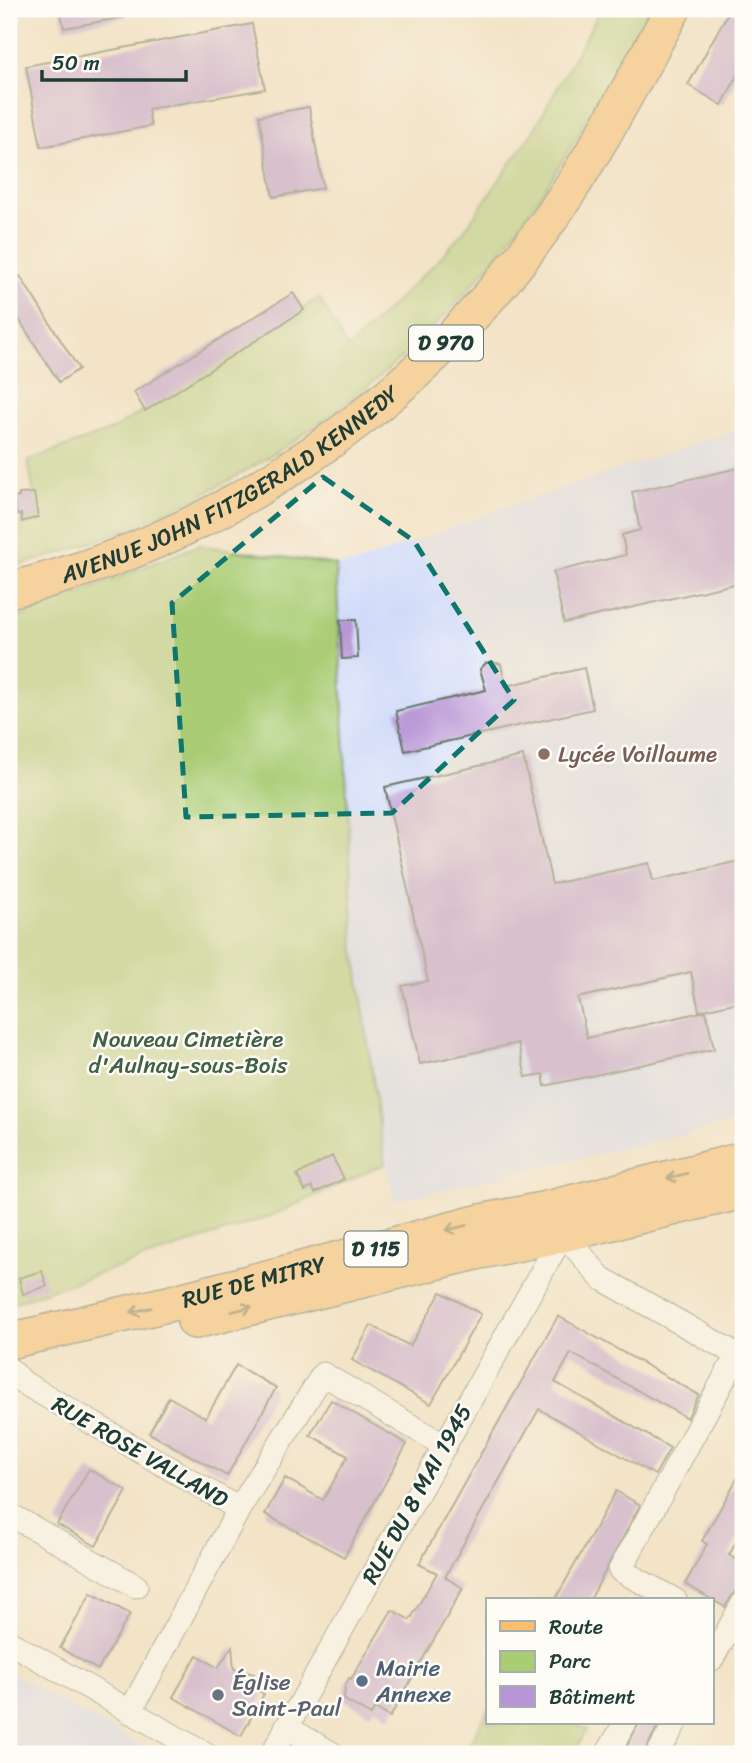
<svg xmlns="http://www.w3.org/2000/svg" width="752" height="1763" viewBox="0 0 752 1763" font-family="Sriracha,sans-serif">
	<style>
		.built { fill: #d0daf9 }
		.green { fill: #aacc75; stroke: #648454; stroke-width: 2 }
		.building { fill: #b895d6 }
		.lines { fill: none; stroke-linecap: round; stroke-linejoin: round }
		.minor-casing { stroke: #697767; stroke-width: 25 }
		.primary-casing { stroke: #697767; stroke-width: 38 }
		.minor { stroke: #fff; stroke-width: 23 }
		.primary { stroke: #fbbd6e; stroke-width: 35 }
		.oneway { stroke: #82774e }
		.marked { fill: none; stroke: #0f766e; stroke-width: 5; stroke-dasharray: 14 9; stroke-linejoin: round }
		.education-dot { fill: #8d6e63; stroke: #fdfcf7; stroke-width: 2.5 }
		.service-dot { fill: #5c6f8a; stroke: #fdfcf7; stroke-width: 2.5 }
		.worship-dot { fill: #6b7280; stroke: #fdfcf7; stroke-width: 2.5 }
		.labels { text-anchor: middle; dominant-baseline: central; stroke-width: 5; stroke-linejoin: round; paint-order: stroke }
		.shield { fill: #fdfcf7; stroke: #62766e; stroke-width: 2 }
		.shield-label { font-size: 21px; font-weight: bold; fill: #1f3d34 }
		.street-label { font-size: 23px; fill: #1f3d34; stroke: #fdfcf7 }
		.education-label { font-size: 23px; fill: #785e54; stroke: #fdfcf7; text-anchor: start }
		.park-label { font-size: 23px; fill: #426144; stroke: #fdfcf7 }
		.service-label { font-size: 23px; fill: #4e5e75; stroke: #fdfcf7; text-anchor: start }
		.worship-label { font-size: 23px; fill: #5b616d; stroke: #fdfcf7; text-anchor: start }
	</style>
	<rect width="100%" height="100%" fill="#fdfcf7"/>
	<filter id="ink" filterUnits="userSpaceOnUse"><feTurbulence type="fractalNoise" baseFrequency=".0143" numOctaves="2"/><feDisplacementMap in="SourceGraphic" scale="14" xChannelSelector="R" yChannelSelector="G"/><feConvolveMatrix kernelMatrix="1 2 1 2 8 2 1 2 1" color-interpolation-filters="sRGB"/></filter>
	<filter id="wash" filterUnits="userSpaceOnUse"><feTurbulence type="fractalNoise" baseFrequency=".00686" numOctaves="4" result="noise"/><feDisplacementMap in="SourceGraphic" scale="28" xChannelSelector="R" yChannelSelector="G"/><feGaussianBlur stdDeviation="1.57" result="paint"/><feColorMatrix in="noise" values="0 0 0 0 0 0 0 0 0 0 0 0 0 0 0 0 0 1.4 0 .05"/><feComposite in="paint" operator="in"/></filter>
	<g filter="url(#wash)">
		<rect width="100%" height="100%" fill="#f3e3c7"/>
		<g class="built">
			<polygon points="743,428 743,1121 395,1201 385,1164 354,944 336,565 358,563 486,514"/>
			<polygon points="9,1672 156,1754 9,1754"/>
		</g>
		<g class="green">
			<path d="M 601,9 L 649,9 C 604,89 562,171 506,244 C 384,404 202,518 9,568 L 9,526 L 38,517 L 28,461 L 112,430 L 319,298 L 348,349 L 441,257 L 463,232 L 534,130 Z"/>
			<polygon points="199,545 336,565 354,944 385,1164 268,1217 9,1304 9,621"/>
			<polygon points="488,1710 488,1723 574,1723 587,1730 573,1754 470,1754 469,1745"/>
		</g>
		<g id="blocks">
			<g class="building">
				<polygon points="60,9 125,9 126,17 64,28"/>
				<polygon points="730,9 743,9 743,65 722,105 688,85"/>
				<polygon points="252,24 265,89 148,109 151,126 41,147 26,66"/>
				<polygon points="309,107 323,188 273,197 259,116"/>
				<polygon points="20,276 79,369 59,382 9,304 9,283"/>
				<polygon points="293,293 304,310 145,411 134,392"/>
				<polygon points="743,467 743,582 564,623 553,572 626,555 622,535 640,530 632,492"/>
				<polygon points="34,493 38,517 22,522 21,514 17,515 14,498 19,497 19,494"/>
				<polygon points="340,620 356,620 358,658 342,659"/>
				<polygon points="493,662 501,664 506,686 584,668 593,709 405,751 396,711 486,690 480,669 486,663"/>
				<polygon points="523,756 552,884 649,863 653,881 743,860 743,1001 699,1011 691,972 578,998 587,1038 706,1011 714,1049 545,1086 543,1074 526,1077 518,1043 420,1064 402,986 428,981 385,787"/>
				<polygon points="332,1156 344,1179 315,1193 312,1187 305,1191 297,1175"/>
				<polygon points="42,1271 47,1286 23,1294 19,1278"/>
				<polygon points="441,1292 481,1314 431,1404 352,1360 371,1325 410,1346"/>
				<polygon points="558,1316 699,1395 687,1418 571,1353 555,1382 670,1448 664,1459 655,1475 539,1409 445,1577 463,1588 390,1717 375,1708 371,1715 346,1701 344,1698 345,1686 349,1678 351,1679 392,1610 410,1620 437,1573 419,1564"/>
				<polygon points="236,1365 276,1388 227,1476 149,1433 169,1397 206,1418"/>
				<polygon points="331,1400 407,1444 344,1557 265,1514 285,1478 323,1500 348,1456 310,1435"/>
				<polygon points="743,1468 743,1530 729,1555 743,1564 743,1578 725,1607 685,1584 707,1544 702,1541"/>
				<polygon points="89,1469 127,1491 96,1546 57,1524"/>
				<polygon points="616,1491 640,1505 590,1600 555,1600"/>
				<polygon points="91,1593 130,1614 98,1670 60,1648"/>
				<polygon points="232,1646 234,1669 254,1674 250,1686 264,1694 241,1736 173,1697 197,1655 218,1668"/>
				<polygon points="639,1723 659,1723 644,1754 623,1754"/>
			</g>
		</g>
	</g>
	<g filter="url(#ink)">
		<use href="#blocks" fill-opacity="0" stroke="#697767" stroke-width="2"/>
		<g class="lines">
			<g class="minor-casing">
				<g id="minor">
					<polyline points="557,1226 601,1278 743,1358"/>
					<polyline points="9,1369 24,1383 239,1509"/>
					<polyline points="9,1514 136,1586"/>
					<polyline points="675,1600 620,1570 737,1355"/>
					<polyline points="9,1642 205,1754"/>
					<polyline points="712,1659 743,1603"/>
					<polyline points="130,1712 239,1509 323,1374 445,1446"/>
					<polyline points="286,1727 333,1754"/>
					<polyline points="272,1754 563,1234"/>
					<polyline points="607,1754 625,1723"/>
					<polyline points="658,1754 675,1723"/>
				</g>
			</g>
			<g class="primary-casing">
				<g id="primary">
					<path id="s1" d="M 9,590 C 225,538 423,401 550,219 C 597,152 634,79 673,9"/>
					<polyline points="195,1321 476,1252 563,1234 743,1191"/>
					<path id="s2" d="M 9,1341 L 172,1303 L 481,1222 L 547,1209 L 743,1160"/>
				</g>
			</g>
			<use href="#minor" class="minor"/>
			<use href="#primary" class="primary"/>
		</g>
		<defs><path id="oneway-shaft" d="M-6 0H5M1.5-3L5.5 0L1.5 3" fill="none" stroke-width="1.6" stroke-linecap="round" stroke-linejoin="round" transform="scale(1.75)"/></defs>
		<g class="oneway">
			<use href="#oneway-shaft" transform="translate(677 1176) rotate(166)"/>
			<use href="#oneway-shaft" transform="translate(456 1228) rotate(166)"/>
			<use href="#oneway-shaft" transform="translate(242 1309) rotate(-14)"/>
			<use href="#oneway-shaft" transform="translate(141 1310) rotate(167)"/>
		</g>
	</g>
	<path d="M0 0H752V1763H0ZM 323,477 L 414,541 L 514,700 L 392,813 L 186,817 L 172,603 Z" fill="#f3e3c7" fill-opacity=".55" fill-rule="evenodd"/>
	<path class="marked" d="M 323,477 L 414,541 L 514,700 L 392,813 L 186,817 L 172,603 Z"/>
	<circle class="education-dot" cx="544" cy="754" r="7"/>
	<circle class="service-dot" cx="362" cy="1681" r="7"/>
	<circle class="worship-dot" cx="218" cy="1695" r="7"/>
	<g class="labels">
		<g class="shield">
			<rect x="409" y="325.5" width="74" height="35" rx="5"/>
			<rect x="344.5" y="1231.5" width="63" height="35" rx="5"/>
		</g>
		<g class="shield-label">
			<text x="446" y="343">D 970</text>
			<text x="376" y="1249">D 115</text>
		</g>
		<g class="street-label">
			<text stroke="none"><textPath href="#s1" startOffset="247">AVENUE JOHN FITZGERALD KENNEDY</textPath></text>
			<text stroke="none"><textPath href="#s2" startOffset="252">RUE DE MITRY</textPath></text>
			<text transform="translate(140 1452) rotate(30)">RUE ROSE VALLAND</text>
			<text transform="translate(417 1494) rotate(-61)">RUE DU 8 MAI 1945</text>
		</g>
		<g class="education-label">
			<text x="558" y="754">Lycée Voillaume</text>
		</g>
		<g class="park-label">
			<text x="188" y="1039">Nouveau Cimetière<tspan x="188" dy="26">d'Aulnay-sous-Bois</tspan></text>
		</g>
		<g class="service-label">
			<text x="376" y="1668">Mairie<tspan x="376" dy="26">Annexe</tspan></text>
		</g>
		<g class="worship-label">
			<text x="232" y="1682">Église<tspan x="232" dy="26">Saint-Paul</tspan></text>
		</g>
	</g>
	<rect width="752" height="1763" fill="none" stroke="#fdfcf7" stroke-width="35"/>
	<rect x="486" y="1598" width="228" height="126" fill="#fdfcf7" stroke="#a4b0a9" stroke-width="2"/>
	<rect x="500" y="1621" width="35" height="10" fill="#fbbd6e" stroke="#a4b0a9" stroke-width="2"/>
	<text x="549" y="1634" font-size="21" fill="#1f3d34">Route</text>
	<rect x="500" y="1651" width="35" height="21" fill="#aacc75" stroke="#a4b0a9" stroke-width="2"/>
	<text x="549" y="1668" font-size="21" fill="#1f3d34">Parc</text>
	<rect x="500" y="1686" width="35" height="21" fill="#b895d6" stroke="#a4b0a9" stroke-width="2"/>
	<text x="549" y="1704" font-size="21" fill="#1f3d34">Bâtiment</text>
	<path d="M42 70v10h144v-10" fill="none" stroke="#1f3d34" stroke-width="3.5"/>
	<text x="52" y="70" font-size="21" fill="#1f3d34" stroke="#fdfcf7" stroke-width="5" paint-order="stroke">50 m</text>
</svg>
